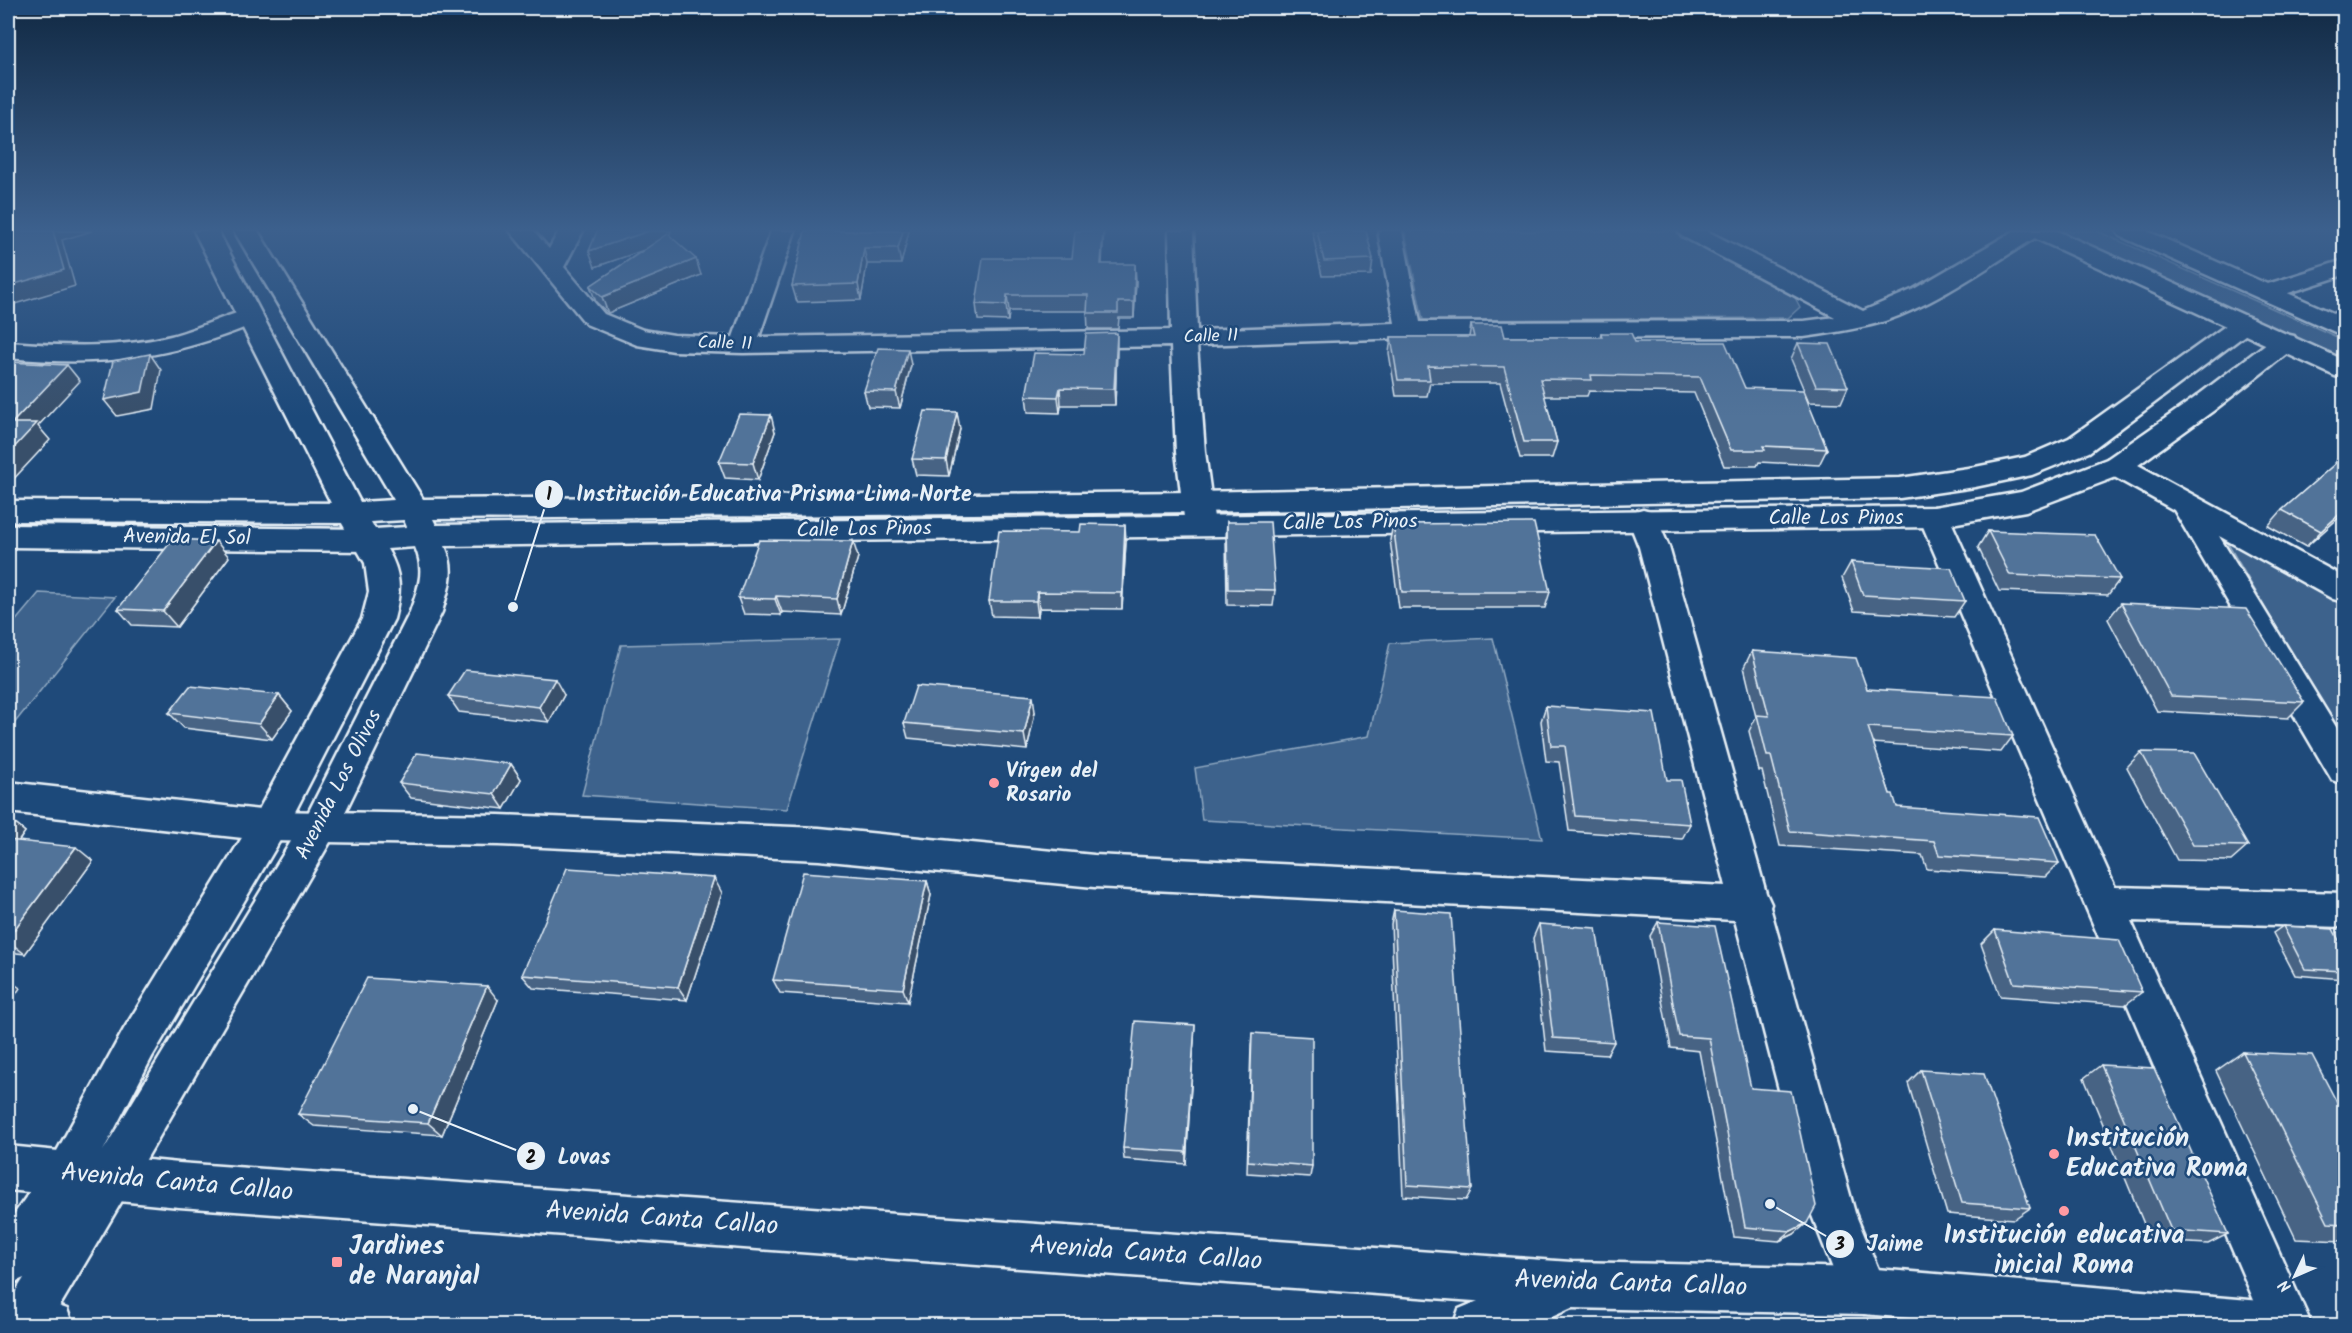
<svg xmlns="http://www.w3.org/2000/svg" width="2352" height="1333" viewBox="0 0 2352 1333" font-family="Kalam,sans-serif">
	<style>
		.green { fill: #3c628c; stroke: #92aac2; stroke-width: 1.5 }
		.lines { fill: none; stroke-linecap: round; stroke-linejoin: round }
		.minor-casing { stroke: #e8f1f8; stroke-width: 5 }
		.tertiary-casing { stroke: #e8f1f8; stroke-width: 5 }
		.secondary-casing { stroke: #e8f1f8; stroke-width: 5 }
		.trunk-casing { stroke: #e8f1f8; stroke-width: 5 }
		.minor { fill: #1f4a7a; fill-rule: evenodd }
		.tertiary { fill: #1f4a7a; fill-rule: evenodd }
		.secondary { fill: #1f4a7a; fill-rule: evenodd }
		.trunk { fill: #1f4a7a; fill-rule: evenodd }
		.wall { fill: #466384; stroke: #e8f1f8; stroke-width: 1.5 }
		.shaded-wall { fill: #39506b; stroke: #e8f1f8; stroke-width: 1.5 }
		.building { fill: #517399; stroke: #e8f1f8; stroke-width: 1.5 }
		.poi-dot { fill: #ff9aa2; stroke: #1f4a7a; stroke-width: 2 }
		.labels { text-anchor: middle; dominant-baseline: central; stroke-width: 5; stroke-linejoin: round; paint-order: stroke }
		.far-street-label { font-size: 18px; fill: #e8f1f8; stroke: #1f4a7a }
		.street-label { font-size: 21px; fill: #e8f1f8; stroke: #1f4a7a }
		.poi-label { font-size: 21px; font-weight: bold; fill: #e8f1f8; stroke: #1f4a7a; text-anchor: start }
		.near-poi-label { font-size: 26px; font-weight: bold; fill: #e8f1f8; stroke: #1f4a7a; text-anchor: start }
		.near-street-label { font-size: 26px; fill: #e8f1f8; stroke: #1f4a7a }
		.leader { fill: none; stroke: #e8f1f8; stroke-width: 2 }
		.callout-dot { fill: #e8f1f8; stroke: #1f4a7a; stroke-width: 2 }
		.mark-label { font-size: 18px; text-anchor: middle; font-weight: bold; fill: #111 }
		.callout-label { font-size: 22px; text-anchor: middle; font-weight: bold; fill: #e8f1f8; stroke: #1f4a7a; stroke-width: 5; stroke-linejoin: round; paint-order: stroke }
	</style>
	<rect width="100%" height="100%" fill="#1f4a7a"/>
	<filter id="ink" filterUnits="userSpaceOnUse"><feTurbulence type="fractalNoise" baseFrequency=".0167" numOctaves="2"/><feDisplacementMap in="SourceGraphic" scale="12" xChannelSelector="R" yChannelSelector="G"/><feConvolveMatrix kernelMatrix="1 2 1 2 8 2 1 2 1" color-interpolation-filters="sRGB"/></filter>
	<g filter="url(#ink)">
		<g class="green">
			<polygon points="1405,231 1677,231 1792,292 1800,307 1788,318 1423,320"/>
			<polygon points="2054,231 2097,231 2344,340 2344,362"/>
			<polygon points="2225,539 2344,605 2344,743"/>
			<polygon points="39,593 115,597 13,725 8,725 8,630"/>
			<polygon points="1493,638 1542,839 1202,820 1195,768 1369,736 1390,643"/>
			<polygon points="840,639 787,809 582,795 621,645"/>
		</g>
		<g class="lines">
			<g class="minor-casing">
				<g id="minor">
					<path d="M 510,231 L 534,231 L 549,249 L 559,231 L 583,231 L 564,267 L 604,314 L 643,330 L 674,335 L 733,337 L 771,231 L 795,231 L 759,337 L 1171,330 L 1169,231 L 1193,231 L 1197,330 L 1395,323 L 1378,231 L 1402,231 L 1420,322 L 1804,321 L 1835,317 L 1682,236 L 1678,231 L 1707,231 L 1863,311 L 1914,289 L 2014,231 L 2042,231 L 2038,236 C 1989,266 1940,302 1885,321 C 1859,329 1831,333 1804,337 L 1409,338 L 1197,345 L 1205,452 L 1215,525 L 1211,532 L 1200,535 L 1189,532 L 1185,525 L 1176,452 L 1171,346 L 743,353 L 674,351 L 637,345 L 586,324 Z"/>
					<polygon points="2344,260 2344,275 2267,300 2258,297 2254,292 2258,287"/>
					<path d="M 250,309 L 259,312 L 263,317 L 259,322 C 169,359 104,367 8,358 L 8,342 C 62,346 118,349 171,336 C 198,329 223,316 250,309 Z"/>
					<polygon points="2117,456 2127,459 2344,577 2344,602 2333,599 2219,536 2344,740 2344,784 2332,780 2174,510 2107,473 2103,466 2107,459"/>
					<polygon points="8,501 351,503 362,506 366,513 362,520 351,523 8,521"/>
					<polygon points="1934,507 1945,510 1949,517 2115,887 2344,893 2344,927 2131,921 2312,1326 2265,1326 1919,517 1923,510"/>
					<polygon points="1643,509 1654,512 1669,547 1766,893 1771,904 1770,907 1855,1213 1887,1291 1880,1307 1864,1314 1848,1307 1811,1213 1735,920 1094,887 819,860 499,845 269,841 8,812 8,782 269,811 499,815 819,828 1094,855 1726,886 1639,547 1628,519 1632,512"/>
					<polygon points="8,525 367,529 378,532 382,540 378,548 367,551 8,547"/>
				</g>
			</g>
			<g class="tertiary-casing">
				<path id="tertiary" d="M 194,231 L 218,231 L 360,502 L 394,500 L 234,231 L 258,231 L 423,499 L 1196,492 L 1900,478 L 1975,467 L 2025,457 L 2069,438 L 2235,319 L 2244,316 L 2253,319 L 2257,324 L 2253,329 L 2089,452 L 2032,475 L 1975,487 L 1900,498 L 1196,512 L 433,519 L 436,525 L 1934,507 L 2021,492 L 2107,459 L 2193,399 L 2276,336 L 2285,334 L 2294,336 L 2298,342 L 2294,348 L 2213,411 L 2127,473 L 2026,511 L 1934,527 L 445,546 C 456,571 449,587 442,612 L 333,837 L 126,1194 L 48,1326 L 8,1326 L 8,1304 L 24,1278 L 8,1285 L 8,1223 L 52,1160 L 124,1029 L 256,815 L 362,619 L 369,592 L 365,563 L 336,513 ZM 404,520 L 407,527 L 375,529 L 371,522 ZM 415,547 C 426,572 418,588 410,612 L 307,815 L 103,1151 L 152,1057 L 282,837 L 394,619 C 401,592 402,574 387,549 Z"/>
			</g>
			<g class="secondary-casing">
				<g id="secondary">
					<polygon points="2026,231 2057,231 2344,360 2344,378 2335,376 2030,236"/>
					<polygon points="2116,231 2147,231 2344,318 2344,335 2335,332 2120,236"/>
					<polygon points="8,1146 179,1163 1571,1262 1864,1268 2286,1303 2303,1309 2309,1326 2000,1326 1864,1314 1571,1308 179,1207 8,1190"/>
				</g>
			</g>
			<g class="trunk-casing">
				<g id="trunk">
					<polygon points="1571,1262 1587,1269 1594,1285 1587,1301 1532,1326 1453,1326 1459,1309"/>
					<polygon points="8,1300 50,1303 67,1309 73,1326 8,1326"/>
				</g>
			</g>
			<use href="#minor" class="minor"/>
			<use href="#tertiary" class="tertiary"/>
			<use href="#secondary" class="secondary"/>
			<use href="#trunk" class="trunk"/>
		</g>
		<g class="wall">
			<polygon points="671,231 669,235 701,275 608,313 596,302 590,286 643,250 595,267"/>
			<polygon points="805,231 909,231 901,264 867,264 861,300 797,302 792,286"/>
			<polygon points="1312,231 1366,231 1373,259 1371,275 1322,276"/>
			<polygon points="1102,264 1136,280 1134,318 1119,318 1118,329 1088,329 1087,311 1009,311 1008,321 978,320 976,304"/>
			<polygon points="1471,325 1505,337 1600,337 1601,333 1635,342 1745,388 1827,449 1819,465 1759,462 1757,466 1724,466 1694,393 1589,391 1587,396 1544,396 1557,442 1552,458 1520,458 1500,383 1430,383 1427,396 1396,396 1389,353 1391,337 1469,337"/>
			<polygon points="1798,343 1848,387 1841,403 1809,402 1791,359"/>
			<polygon points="1117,349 1115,405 1061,405 1060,413 1028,412 1026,396 1084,354"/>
			<polygon points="911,365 900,408 868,407 864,391"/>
			<polygon points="960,429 949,476 916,475 912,459"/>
			<polygon points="775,432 758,480 725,478 719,462"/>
			<polygon points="2344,451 2344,513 2306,547 2268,526 2282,510 2335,464 2334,463"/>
			<polygon points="1227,522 1275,590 1273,606 1227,605 1226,538"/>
			<polygon points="1393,524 1550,592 1545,608 1399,608 1390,540"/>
			<polygon points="1988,531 2120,579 2108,595 1999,591 1978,547"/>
			<polygon points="1126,541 1122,609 1039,608 1038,617 992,616 989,601"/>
			<polygon points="229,557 177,627 132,625 118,609"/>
			<polygon points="858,557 841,615 782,612 781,615 744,614 738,598"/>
			<polygon points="1851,562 1965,601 1954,617 1854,611 1842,578"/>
			<polygon points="2121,603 2304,702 2288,718 2157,711 2108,619"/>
			<polygon points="1752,651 2013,736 2001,752 1873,743 1890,794 1897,807 2059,863 2045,877 1927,869 1922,855 1780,846 1762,771 1759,771 1749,731 1756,717 1744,667"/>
			<polygon points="279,695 292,711 272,739 184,728 169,713"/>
			<polygon points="564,695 549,722 459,712 448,696"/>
			<polygon points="1546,706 1667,780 1690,824 1682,839 1569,831 1559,762 1546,761 1541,721"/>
			<polygon points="1035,712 1027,750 908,738 904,723"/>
			<polygon points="2141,752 2248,846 2231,861 2177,860 2127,767"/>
			<polygon points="511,764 521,779 504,809 411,798 399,783"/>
			<polygon points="8,818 25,832 19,841 93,861 25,954 8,952"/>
			<polygon points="927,881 931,895 908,1002 780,993 773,980"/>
			<polygon points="722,893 687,1000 533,988 522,975"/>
			<polygon points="1394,910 1472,1189 1466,1200 1403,1196 1391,924"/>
			<polygon points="1658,922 1751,1088 1794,1234 1779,1241 1734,1237 1699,1051 1671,1048 1650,936"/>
			<polygon points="1539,924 1614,1042 1607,1055 1546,1051 1533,938"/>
			<polygon points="2283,926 2344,950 2344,979 2295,975 2273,933"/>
			<polygon points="1995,930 2142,992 2125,1005 2000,996 1981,944"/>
			<polygon points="498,1000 442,1135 314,1126 298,1114"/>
			<polygon points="1252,1033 1312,1166 1310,1177 1247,1173 1251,1046"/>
			<polygon points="1194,1038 1186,1164 1124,1159 1123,1148"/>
			<polygon points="2243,1052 2344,1116 2344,1241 2296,1239 2216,1071"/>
			<polygon points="2101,1065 2228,1234 2208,1244 2151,1241 2084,1078"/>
			<polygon points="1921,1070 2030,1208 2014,1219 1947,1214 1908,1083"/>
		</g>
		<g class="shaded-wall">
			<polygon points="53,231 92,231 62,240 75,286 8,306 8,286"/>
			<polygon points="649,231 671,231 667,242 595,267 589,251"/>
			<polygon points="903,231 909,231 901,264 898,248"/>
			<polygon points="1103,231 1104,231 1101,280 1101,264"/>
			<polygon points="864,248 867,264 861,300 858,284"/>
			<polygon points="696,259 701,275 608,313 602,297"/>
			<polygon points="1135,264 1136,280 1134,318 1134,302"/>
			<polygon points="1007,295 1009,311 1008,321 1006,305"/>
			<polygon points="1117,333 1117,349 1115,405 1114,389"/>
			<polygon points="908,349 911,365 900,408 896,392"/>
			<polygon points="150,354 161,370 154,409 117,416 104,400"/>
			<polygon points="67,365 80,381 38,426 50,440 8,485 8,454 12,423"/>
			<polygon points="1060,388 1061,405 1060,413 1058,397"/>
			<polygon points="957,412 960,429 949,476 946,460"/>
			<polygon points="771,415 775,432 758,480 753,463"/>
			<polygon points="2344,510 2344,513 2306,547 2321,531"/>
			<polygon points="1125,525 1126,541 1122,609 1122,593"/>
			<polygon points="216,541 229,557 177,627 163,611"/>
			<polygon points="853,541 858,557 841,615 837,599"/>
			<polygon points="1037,592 1039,608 1038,617 1036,601"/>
			<polygon points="776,596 782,612 781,615 775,599"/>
			<polygon points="555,679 564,695 549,722 539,707"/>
			<polygon points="279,695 292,711 272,739 259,724"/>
			<polygon points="1033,696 1035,712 1027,750 1024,734"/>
			<polygon points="511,764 521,779 504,809 494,794"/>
			<polygon points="8,818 25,832 10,853 8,851"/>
			<polygon points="76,847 93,861 25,954 8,941 8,938"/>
			<polygon points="714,878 722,893 687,1000 678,987"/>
			<polygon points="927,881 931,895 908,1002 903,989"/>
			<polygon points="8,980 20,988 8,1006"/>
			<polygon points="487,986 498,1000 442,1135 428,1123"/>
			<polygon points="1195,1025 1194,1038 1186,1164 1186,1152"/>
			<polygon points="1807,1223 1794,1234 1779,1241 1791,1231"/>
		</g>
		<g class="building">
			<polygon points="8,231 53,231 64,270 8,286"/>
			<polygon points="597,231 649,231 589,251"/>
			<polygon points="805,231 903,231 898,248 864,248 858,284 792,286"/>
			<polygon points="1075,231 1103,231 1101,264 1135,264 1134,302 1118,302 1118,313 1087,313 1088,295 1007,295 1006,305 976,304 983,258 1072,258"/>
			<polygon points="1317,231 1366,231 1373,259 1324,261"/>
			<polygon points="668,234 696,259 602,297 590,286"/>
			<polygon points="1471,325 1502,325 1505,337 1602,337 1601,333 1631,333 1635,342 1725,342 1745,388 1803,390 1827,449 1763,446 1765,450 1731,450 1700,377 1591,375 1592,380 1540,379 1557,442 1524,442 1504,367 1428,366 1430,380 1398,380 1391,337 1474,337"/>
			<polygon points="1117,333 1114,389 1060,388 1058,397 1026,396 1034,353 1084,354 1086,334"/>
			<polygon points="1798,343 1830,344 1848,387 1816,386"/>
			<polygon points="878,348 908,349 896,392 864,391"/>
			<polygon points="150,354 142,392 104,400 113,361"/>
			<polygon points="8,362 67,365 12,423 37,423 8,454"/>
			<polygon points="925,411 957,412 946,460 912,459"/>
			<polygon points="739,414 771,415 753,463 719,462"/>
			<polygon points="2344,456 2344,510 2321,531 2282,510"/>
			<polygon points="1227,522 1270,522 1275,590 1228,589"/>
			<polygon points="1534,523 1550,592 1402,592 1393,524"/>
			<polygon points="1081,524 1125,525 1122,593 1037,592 1036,601 989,601 999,531 1080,532"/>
			<polygon points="1988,531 2095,535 2120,579 2010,575"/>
			<polygon points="173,539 216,541 163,611 118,609"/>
			<polygon points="759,540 853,541 837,599 776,596 775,599 738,598"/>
			<polygon points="1851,562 1951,568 1965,601 1863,595"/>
			<polygon points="2121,603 2246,609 2304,702 2171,696"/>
			<polygon points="1752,651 1856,658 1867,689 1997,697 2013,736 1868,727 1890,794 1893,794 1897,807 2039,817 2059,863 1939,855 1934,841 1790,831 1771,756 1767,756 1757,715 1769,716"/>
			<polygon points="465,670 555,679 539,707 448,696"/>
			<polygon points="190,686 279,695 259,724 169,713"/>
			<polygon points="916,686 1033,696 1024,734 904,723"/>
			<polygon points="1546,706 1654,713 1667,780 1681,780 1690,824 1575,816 1565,746 1551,746"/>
			<polygon points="2141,752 2194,753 2248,846 2193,845"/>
			<polygon points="417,753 511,764 494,794 399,783"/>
			<polygon points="8,840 76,847 8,938"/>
			<polygon points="567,868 714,878 678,987 522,975"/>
			<polygon points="803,872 927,881 903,989 773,980"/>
			<polygon points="1394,910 1451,914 1472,1189 1407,1185"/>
			<polygon points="1658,922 1715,926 1751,1088 1791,1091 1816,1206 1807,1223 1791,1231 1745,1227 1709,1038 1679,1036"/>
			<polygon points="1539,924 1596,928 1614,1042 1553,1038"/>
			<polygon points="2283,926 2333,929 2344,950 2344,971 2305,969"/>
			<polygon points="1995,930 2119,940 2142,992 2014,983"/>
			<polygon points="367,978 487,986 428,1123 298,1114"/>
			<polygon points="1135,1021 1195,1025 1186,1152 1123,1148"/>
			<polygon points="1252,1033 1312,1037 1312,1166 1248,1161"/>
			<polygon points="2243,1052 2312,1055 2344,1116 2344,1224 2328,1223"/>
			<polygon points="2101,1065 2154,1068 2228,1234 2171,1230"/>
			<polygon points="1921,1070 1984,1074 2030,1208 1962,1203"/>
		</g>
	</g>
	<linearGradient id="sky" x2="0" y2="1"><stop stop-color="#112943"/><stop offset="0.55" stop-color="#3c608d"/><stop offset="1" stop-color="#3c608d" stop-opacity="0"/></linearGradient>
	<rect width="2352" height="417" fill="url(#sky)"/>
	<g class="poi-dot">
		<circle cx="994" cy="783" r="6"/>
		<circle cx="2054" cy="1154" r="6"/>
		<circle cx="2064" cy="1211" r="6"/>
		<rect x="331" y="1256" width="12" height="12" rx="3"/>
	</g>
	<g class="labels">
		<g class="far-street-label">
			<text transform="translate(1211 337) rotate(-2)">Calle 11</text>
			<text transform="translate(725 344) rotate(1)">Calle 11</text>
		</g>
		<g class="street-label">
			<text x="1836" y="518">Calle Los Pinos</text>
			<text transform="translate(1350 523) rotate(-1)">Calle Los Pinos</text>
			<text transform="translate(864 530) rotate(-1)">Calle Los Pinos</text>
			<text transform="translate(187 538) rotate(1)">Avenida El Sol</text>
			<text transform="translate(339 785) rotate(-63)">Avenida Los Olivos</text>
		</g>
		<g class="poi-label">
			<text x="1006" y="771">Vírgen del<tspan x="1006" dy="24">Rosario</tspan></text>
		</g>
		<g class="near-poi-label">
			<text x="2066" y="1139">Institución<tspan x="2066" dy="30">Educativa Roma</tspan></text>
			<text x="2064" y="1236" text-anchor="middle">Institución educativa<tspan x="2064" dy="30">inicial Roma</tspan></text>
			<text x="349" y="1247">Jardines<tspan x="349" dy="30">de Naranjal</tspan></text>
		</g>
		<g class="near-street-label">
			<text transform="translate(177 1183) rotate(5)">Avenida Canta Callao</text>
			<text transform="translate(662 1219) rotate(4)">Avenida Canta Callao</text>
			<text transform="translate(1146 1254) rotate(4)">Avenida Canta Callao</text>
			<text transform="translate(1631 1284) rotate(2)">Avenida Canta Callao</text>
		</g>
	</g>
	<path class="leader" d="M513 607L549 494M413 1109L531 1156M1770 1204L1840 1244"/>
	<g class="callout-dot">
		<circle cx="513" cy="607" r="6"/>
		<circle cx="413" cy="1109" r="6"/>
		<circle cx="1770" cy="1204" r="6"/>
		<circle cx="549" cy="494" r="15"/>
		<circle cx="531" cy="1156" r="15"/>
		<circle cx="1840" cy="1244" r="15"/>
	</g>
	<g class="mark-label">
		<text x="549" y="500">1</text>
		<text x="531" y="1163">2</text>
		<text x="1840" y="1250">3</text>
	</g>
	<g class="callout-label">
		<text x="774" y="501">Institución Educativa Prisma Lima Norte</text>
		<text x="584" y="1164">Lovas</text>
		<text x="1895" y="1251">Jaime</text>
	</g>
	<rect width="2352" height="1333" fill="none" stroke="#1f4a7a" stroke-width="30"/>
	<rect x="15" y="15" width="2322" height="1303" fill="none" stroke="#e8f1f8" stroke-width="2" filter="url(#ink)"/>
	<g transform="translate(2295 1276) rotate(226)" stroke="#1f4a7a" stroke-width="4.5" paint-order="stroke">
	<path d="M0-4.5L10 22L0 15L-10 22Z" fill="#e8f1f8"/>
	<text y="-9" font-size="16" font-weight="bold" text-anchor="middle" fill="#e8f1f8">N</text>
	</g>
</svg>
